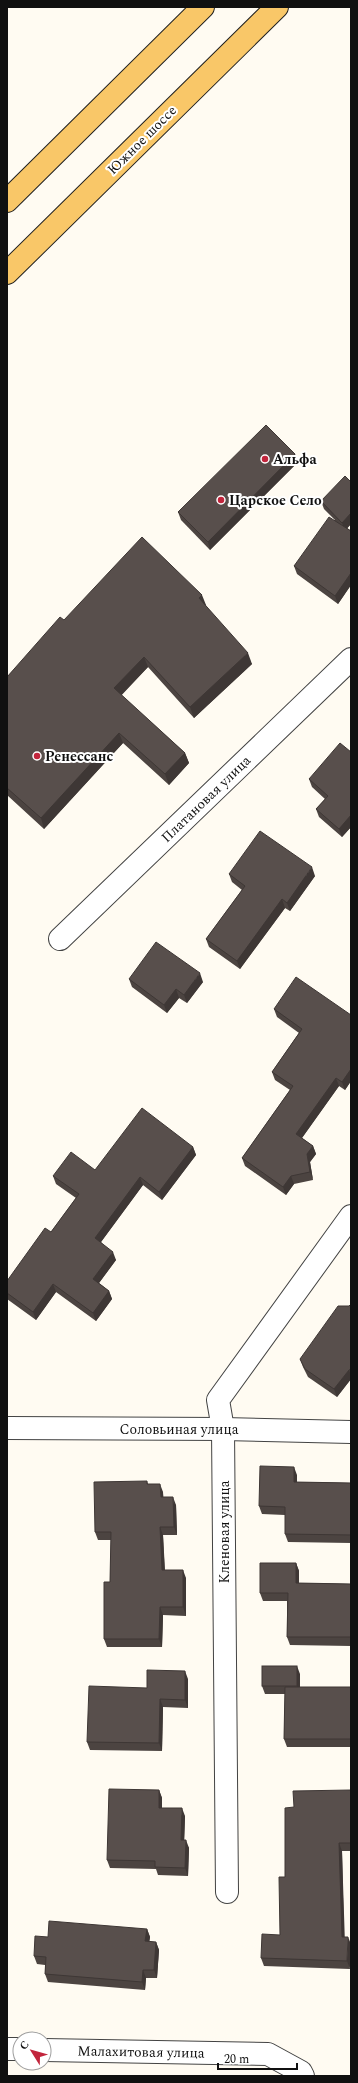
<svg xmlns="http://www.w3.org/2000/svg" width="358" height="2083" viewBox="0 0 358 2083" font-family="Spectral,serif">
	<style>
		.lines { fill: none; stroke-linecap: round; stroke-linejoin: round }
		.minor-casing { stroke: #434343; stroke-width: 24 }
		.major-casing { stroke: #212121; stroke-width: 24 }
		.minor { stroke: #fff; stroke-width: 22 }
		.major { stroke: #f9c768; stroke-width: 22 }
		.wall { fill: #4c4441 }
		.shaded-wall { fill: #3e3735 }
		.building { fill: #584f4c; stroke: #3e3735 }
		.poi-dot { fill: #c2253c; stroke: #fff; stroke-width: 1.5 }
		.labels { text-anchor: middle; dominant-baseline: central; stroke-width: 4; stroke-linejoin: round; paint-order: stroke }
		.street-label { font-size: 14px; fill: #101010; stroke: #fff }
		.poi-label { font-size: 14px; font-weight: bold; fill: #101010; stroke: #fff; text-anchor: start }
	</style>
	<rect width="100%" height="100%" fill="#fffbf2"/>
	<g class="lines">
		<g class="minor-casing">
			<g id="minor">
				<polyline points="60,939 351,659"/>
				<polyline points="7,1428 223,1429 351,1432"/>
				<polyline points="227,1892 223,1429 218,1400 351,1216"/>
				<polyline points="7,2049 20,2049"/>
				<polyline points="44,2050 268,2054 301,2072 303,2076"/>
			</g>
		</g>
		<g class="major-casing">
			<g id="major">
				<polyline points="7,201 203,7"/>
				<polyline points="7,273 277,7"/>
			</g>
		</g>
		<use href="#minor" class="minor"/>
		<use href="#major" class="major"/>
	</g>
	<g class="wall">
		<polygon points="295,454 298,462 210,550 181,520 178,512"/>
		<polygon points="351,482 351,524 347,528 351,531 351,585 338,604 297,574 294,566 335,520 324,509 321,501"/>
		<polygon points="206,605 206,606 252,664 194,718 148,667 121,695 185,753 189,763 169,785 123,743 44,829 7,795 7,677 64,620"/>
		<polygon points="351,752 351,827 342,837 319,817 316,809 325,799 312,787 309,779"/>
		<polygon points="229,874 315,876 290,911 285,908 240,969 209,947 206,939 242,890 232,882"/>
		<polygon points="129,979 203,982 187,1003 179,998 167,1013 132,987"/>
		<polygon points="274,1009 351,1015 351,1081 345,1090 339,1086 302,1138 313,1146 316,1154 310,1162 313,1180 294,1184 286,1195 245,1166 242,1158 290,1090 275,1080 272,1072 299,1033 277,1017"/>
		<polygon points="193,1147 196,1155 162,1200 143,1185 101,1242 116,1260 99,1283 109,1291 112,1299 96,1321 56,1292 36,1320 7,1299 7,1281 51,1232 76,1198 56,1184 53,1176 95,1170"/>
		<polygon points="351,1304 351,1379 337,1397 308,1377 303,1367 300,1359"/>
		<polygon points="297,1475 297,1482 351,1483 351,1543 288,1542 285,1534 285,1515 262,1514 259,1506"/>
		<polygon points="147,1481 148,1484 163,1492 163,1497 176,1505 177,1535 163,1535 165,1570 186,1578 186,1616 163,1615 162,1647 107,1647 104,1639 110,1582 111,1540 98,1540 95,1532"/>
		<polygon points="296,1563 299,1571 299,1583 351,1584 351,1646 290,1645 287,1637 287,1601 263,1601 260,1593"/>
		<polygon points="300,1674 300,1687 351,1687 351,1747 287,1747 284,1739 285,1694 265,1694 262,1686"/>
		<polygon points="188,1679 188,1708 163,1707 162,1751 90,1750 87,1742 147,1688"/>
		<polygon points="159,1790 162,1798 162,1808 185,1816 184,1840 189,1848 188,1876 158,1875 156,1869 110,1868 107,1860"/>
		<polygon points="351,1790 351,1851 342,1851 344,1937 350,1969 264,1966 261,1958 280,1935 285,1877 294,1807"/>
		<polygon points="147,1929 150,1937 149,1942 156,1942 159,1950 157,1978 146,1978 145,1990 48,1982 45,1974 45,1965 37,1964 34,1956 48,1937"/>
	</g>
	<g class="shaded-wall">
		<polygon points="295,454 298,462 210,550 208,542"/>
		<polygon points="351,513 351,524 345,531 342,523"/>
		<polygon points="351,573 351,585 338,604 335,596"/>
		<polygon points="202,595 206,605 203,609 199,598"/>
		<polygon points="248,653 252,664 194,718 190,707"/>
		<polygon points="144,657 148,667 118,699 114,688"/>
		<polygon points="119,733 123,743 44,829 41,818"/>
		<polygon points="185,753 189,763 169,785 165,774"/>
		<polygon points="351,815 351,827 342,837 339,829"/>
		<polygon points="312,867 315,876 290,911 287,903"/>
		<polygon points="282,899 285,908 240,969 237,961"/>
		<polygon points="200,973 203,982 187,1003 184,995"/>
		<polygon points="176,989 179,998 167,1013 164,1005"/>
		<polygon points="351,1069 351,1081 345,1090 342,1082"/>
		<polygon points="336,1078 339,1086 299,1142 296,1134"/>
		<polygon points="313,1146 316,1154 310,1162 313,1180 310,1172 307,1154"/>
		<polygon points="193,1147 196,1155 162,1200 159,1192"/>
		<polygon points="291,1176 294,1184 286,1195 283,1187"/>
		<polygon points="140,1177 143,1185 98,1246 95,1238"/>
		<polygon points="113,1252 116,1260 96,1287 93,1279"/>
		<polygon points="53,1284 56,1292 36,1320 33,1312"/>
		<polygon points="109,1291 112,1299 96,1321 93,1313"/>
		<polygon points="349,1370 351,1375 351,1379 337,1397 334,1389"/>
		<polygon points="294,1467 297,1475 297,1490 294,1482"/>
		<polygon points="160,1484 163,1492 164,1505 161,1497"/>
		<polygon points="173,1497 176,1505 177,1535 174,1527"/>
		<polygon points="160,1527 163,1535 165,1578 162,1570"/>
		<polygon points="296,1563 299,1571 299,1591 296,1583"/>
		<polygon points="183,1570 186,1578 186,1616 183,1607"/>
		<polygon points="160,1607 163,1615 162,1647 159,1639"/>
		<polygon points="297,1666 300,1674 300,1694 297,1686"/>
		<polygon points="185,1671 188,1679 188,1708 185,1700"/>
		<polygon points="160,1699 163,1707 162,1751 159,1743"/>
		<polygon points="159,1790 162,1798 162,1816 159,1808"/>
		<polygon points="182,1808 185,1816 184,1848 181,1840"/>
		<polygon points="186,1840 189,1848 188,1876 185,1868"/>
		<polygon points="339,1843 342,1851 345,1945 342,1937"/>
		<polygon points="147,1929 150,1937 148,1950 145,1941"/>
		<polygon points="348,1937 351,1944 350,1969 347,1961"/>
		<polygon points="156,1942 159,1950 157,1978 154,1970"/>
		<polygon points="143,1970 146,1978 145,1990 142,1982"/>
	</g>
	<g class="building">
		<polygon points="266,425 295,454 208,542 178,512"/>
		<polygon points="345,476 351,482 351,513 342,523 321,501"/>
		<polygon points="329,517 351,531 351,573 335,596 294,566"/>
		<polygon points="142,537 202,595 199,598 248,653 190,707 144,657 114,688 185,753 165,774 119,733 41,818 7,788 7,677 60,617 64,620"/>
		<polygon points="340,743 351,752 351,815 339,829 316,809 328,796 309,779"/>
		<polygon points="260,831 312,867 287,903 282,899 237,961 206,939 245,886 229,874"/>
		<polygon points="156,942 200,973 184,995 176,989 164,1005 129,979"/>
		<polygon points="296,977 351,1015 351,1069 342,1082 336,1078 296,1134 313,1146 307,1154 310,1172 291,1176 283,1187 242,1158 293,1086 272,1072 302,1029 274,1009"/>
		<polygon points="142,1108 193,1147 159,1192 140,1177 95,1238 113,1252 93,1279 109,1291 93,1313 53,1284 33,1312 7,1293 7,1281 45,1228 51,1232 79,1194 53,1176 71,1152 95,1170"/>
		<polygon points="351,1304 351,1369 349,1370 334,1389 305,1369 300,1359 338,1306 349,1306"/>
		<polygon points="260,1466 294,1467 294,1482 351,1483 351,1535 285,1534 285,1507 259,1506"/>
		<polygon points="147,1481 147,1484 160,1484 161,1497 173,1497 174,1527 160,1527 162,1570 183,1570 183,1607 160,1607 159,1639 104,1639 104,1582 110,1582 111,1532 95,1532 94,1482"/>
		<polygon points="260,1563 296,1563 296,1583 351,1584 351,1637 287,1637 288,1593 260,1593"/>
		<rect x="262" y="1666" width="35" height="20"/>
		<polygon points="147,1670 185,1671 185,1700 160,1699 159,1743 87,1742 89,1686 147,1688"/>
		<polygon points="285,1687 351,1687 351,1739 284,1739"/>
		<polygon points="109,1789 159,1790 159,1808 182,1808 181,1840 186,1840 185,1868 155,1867 155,1861 107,1860"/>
		<polygon points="351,1790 351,1843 339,1843 342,1937 348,1937 347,1961 261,1958 262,1934 280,1935 279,1877 285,1877 285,1808 294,1807 293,1791"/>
		<polygon points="49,1921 147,1929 145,1941 156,1942 154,1970 143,1970 142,1982 45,1974 46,1957 34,1956 35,1936 48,1937"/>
	</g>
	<g class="poi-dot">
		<circle cx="265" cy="459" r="4"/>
		<circle cx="221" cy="500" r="4"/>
		<circle cx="37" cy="756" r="4"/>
	</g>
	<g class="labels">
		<g class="street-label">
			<text transform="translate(142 140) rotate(-45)">Южное шоссе</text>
			<text transform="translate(206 799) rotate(-44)">Платановая улица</text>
			<text x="179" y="1429">Соловьиная улица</text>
			<text transform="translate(224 1532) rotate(-90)">Кленовая улица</text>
			<text transform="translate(141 2052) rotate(1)">Малахитовая улица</text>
		</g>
		<g class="poi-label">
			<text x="273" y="459">Альфа</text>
			<text x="229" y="500">Царское Село</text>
			<text x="45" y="756">Ренессанс</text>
		</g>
	</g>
	<rect width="358" height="2083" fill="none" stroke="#101010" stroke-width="16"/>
	<g transform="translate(32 2051) rotate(307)"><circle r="19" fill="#ffffff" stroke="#9f9f9f"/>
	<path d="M0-3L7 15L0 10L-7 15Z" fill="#c2253c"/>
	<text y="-6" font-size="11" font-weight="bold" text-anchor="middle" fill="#101010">С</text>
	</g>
	<path d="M218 2063v6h79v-6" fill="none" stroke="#101010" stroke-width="2"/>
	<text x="224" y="2063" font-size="12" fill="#101010" stroke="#ffffff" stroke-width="3" paint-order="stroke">20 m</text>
</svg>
